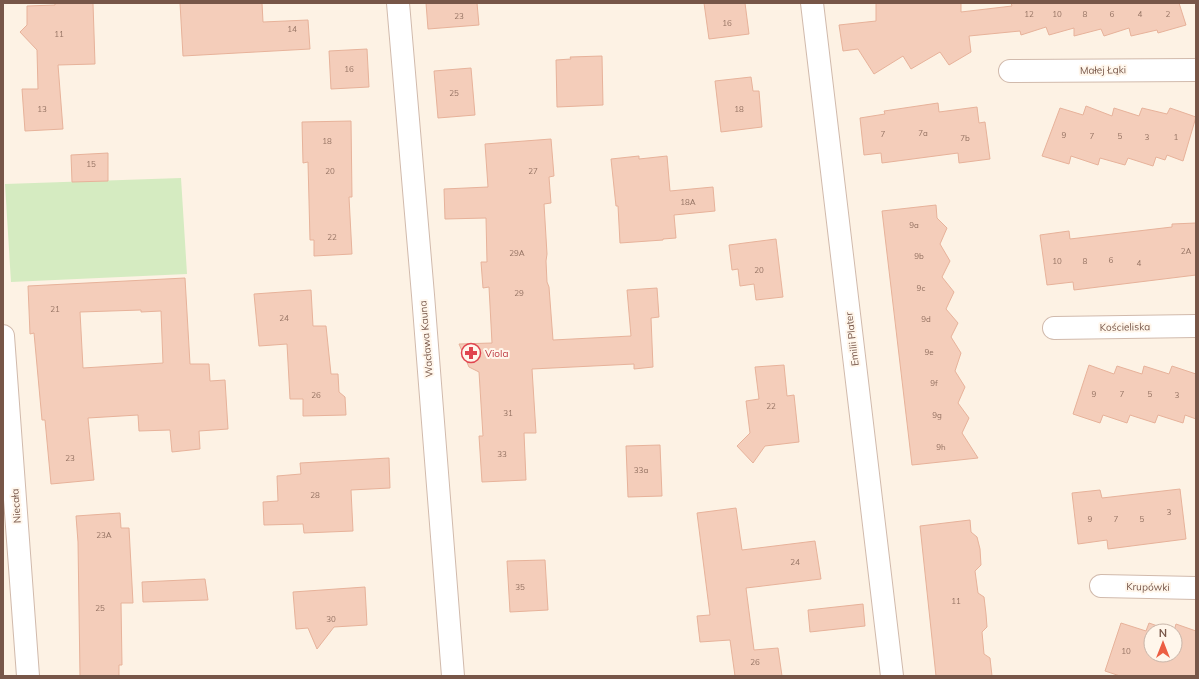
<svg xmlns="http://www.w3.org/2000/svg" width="1199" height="679" viewBox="0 0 1199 679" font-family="Mulish,sans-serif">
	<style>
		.green { fill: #d5ebc1 }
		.building { fill: #f4cdba; stroke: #e7b29a; fill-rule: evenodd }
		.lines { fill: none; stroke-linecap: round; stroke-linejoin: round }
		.minor-casing { stroke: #d1baac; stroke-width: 24 }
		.minor { stroke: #fff; stroke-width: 22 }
		.labels { text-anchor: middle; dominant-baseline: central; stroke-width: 4; stroke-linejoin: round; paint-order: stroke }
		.number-label { font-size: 8px; fill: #967464 }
		.street-label { font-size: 10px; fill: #775648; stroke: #fff6eb }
		.health-label { font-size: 10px; fill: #be3a42; stroke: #fff6eb; text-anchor: start }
	</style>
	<rect width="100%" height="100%" fill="#fdf2e4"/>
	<polygon class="green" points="181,178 187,274 11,282 5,184"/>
	<g class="building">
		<polygon points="55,3 93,3 95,64 58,65 63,129 25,131 22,89 38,89 37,50 20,32 27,25 27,6 55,5"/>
		<polygon points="180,3 262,3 263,22 308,20 310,49 183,56"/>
		<polygon points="426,3 477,3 479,25 428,29"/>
		<polygon points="704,3 745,3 749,34 709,39"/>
		<polygon points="876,3 961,3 961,12 1012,6 1011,3 1179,3 1186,25 1158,33 1157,30 1131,36 1129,28 1104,36 1101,29 1074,36 1074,28 1049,35 1046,27 1021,35 1020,31 969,36 971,52 949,65 940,52 911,69 903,56 874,74 858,49 843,51 839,25 876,21"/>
		<polygon points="367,49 369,87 331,89 329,51"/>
		<polygon points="602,56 603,105 557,107 556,60 571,59 570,57"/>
		<polygon points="471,68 475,115 438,118 434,71"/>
		<polygon points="751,77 753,91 759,91 762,127 721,132 715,81"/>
		<polygon points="938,103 939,112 977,107 979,123 985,122 990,159 959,163 958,153 882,163 881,153 864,155 860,118 885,114 884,111"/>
		<polygon points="1086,106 1112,116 1114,108 1139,116 1142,108 1167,114 1170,108 1196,117 1183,161 1167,155 1165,160 1156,157 1153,166 1128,158 1125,165 1100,158 1098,165 1071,156 1069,164 1042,156 1060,108 1083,115"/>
		<polygon points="351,121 352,197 349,197 352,254 314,256 314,240 310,240 308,162 303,163 302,122"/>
		<polygon points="551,139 554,176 549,177 551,203 544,204 547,254 546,261 547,282 549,287 553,340 631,336 627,290 657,288 659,317 651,318 653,367 634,369 634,364 532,369 536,433 524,433 526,480 482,482 479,436 483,436 479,372 469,367 459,344 492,343 489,287 483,288 481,262 487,262 486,218 445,219 444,189 488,187 485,144"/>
		<polygon points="108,153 108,181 72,182 71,155"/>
		<polygon points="639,156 639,159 667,156 670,191 713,187 715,211 674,215 676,238 663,239 663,240 620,243 618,206 616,206 611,159"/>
		<polygon points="936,205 937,218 947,228 940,244 950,261 942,277 954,292 946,309 958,323 951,337 961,353 955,371 965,387 958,403 969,418 962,433 978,458 912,465 882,211"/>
		<polygon points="1196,223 1196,275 1074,290 1073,282 1047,285 1040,235 1069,231 1070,239 1172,227 1172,224"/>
		<polygon points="776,239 783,297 756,300 754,284 740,286 738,269 732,270 729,245"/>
		<path d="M 185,278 L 190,364 L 209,364 L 210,381 L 225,380 L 228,429 L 199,431 L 200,449 L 172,452 L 170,430 L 139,431 L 138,415 L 88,418 L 94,480 L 51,484 L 45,420 L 42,420 L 34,333 L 30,334 L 28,286 ZM 141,310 L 141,312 L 161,311 L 163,363 L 83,368 L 80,312 Z"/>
		<polygon points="311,290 313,326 326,326 331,374 338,374 339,392 345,397 346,415 303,416 303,399 290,399 287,344 259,346 254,294"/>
		<polygon points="784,365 787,396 794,395 799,442 765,446 753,463 737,446 750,433 746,401 759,399 755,367"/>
		<polygon points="1089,365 1114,374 1117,366 1142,374 1144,366 1169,374 1172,366 1196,374 1196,419 1185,415 1183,423 1158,415 1155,423 1130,415 1127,423 1103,415 1100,423 1073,414"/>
		<polygon points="660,445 662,496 628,497 626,446"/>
		<polygon points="389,458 390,488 351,490 353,531 304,533 303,524 264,525 263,502 278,501 277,476 301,474 300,463"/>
		<polygon points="1180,489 1186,539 1108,549 1107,540 1078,544 1072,493 1100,490 1102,498"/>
		<polygon points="736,508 742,550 815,541 821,579 746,588 754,650 778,648 782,676 735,676 730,640 700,642 697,616 710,615 697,513"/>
		<polygon points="120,513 121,528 129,528 133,603 121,603 122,665 119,665 119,676 80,676 78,542 76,516"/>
		<polygon points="970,520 971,532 977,537 980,549 981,565 975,571 978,593 984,597 986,614 987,627 982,632 984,654 990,658 992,676 936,676 920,526"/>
		<polygon points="545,560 548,610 510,612 507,561"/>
		<polygon points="205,579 208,600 143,602 142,582"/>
		<polygon points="365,587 367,625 334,627 317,649 308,628 296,629 293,592"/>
		<polygon points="863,604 865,626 810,632 808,610"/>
		<polygon points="1121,623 1146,631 1149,623 1172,631 1151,631 1151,655 1175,655 1175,631 1174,631 1176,624 1196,631 1196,676 1120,676 1105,671"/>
	</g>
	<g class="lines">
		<g class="minor-casing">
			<g id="minor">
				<polyline points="398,3 423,295 453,676"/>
				<polyline points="812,3 892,676"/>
				<polyline points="1010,71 1196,70"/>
				<polyline points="1054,328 1196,326"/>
				<polyline points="3,336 28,676"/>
				<polyline points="1101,586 1196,588"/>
			</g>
		</g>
		<use href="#minor" class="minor"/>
	</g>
	<defs>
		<g id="pharmacy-ring" transform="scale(1)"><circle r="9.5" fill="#fff6eb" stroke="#e0444e" stroke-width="1.5"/><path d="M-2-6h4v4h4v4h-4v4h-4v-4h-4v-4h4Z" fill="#e0444e"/></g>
	</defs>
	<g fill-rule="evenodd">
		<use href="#pharmacy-ring" x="471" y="353"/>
	</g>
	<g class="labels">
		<g class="number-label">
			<text x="1029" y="14">12</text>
			<text x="1057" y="14">10</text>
			<text x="1085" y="14">8</text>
			<text x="1112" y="14">6</text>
			<text x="1140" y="14">4</text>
			<text x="1168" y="14">2</text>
			<text x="459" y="16">23</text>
			<text x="727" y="23">16</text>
			<text x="292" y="29">14</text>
			<text x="59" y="34">11</text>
			<text x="349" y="69">16</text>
			<text x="454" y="93">25</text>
			<text x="42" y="109">13</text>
			<text x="739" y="109">18</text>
			<text x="923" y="133">7a</text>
			<text x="883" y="134">7</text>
			<text x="1064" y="135">9</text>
			<text x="1092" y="136">7</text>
			<text x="1120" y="136">5</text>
			<text x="1147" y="137">3</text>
			<text x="1176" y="137">1</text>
			<text x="965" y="138">7b</text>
			<text x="327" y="141">18</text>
			<text x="91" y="164">15</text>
			<text x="330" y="171">20</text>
			<text x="533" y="171">27</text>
			<text x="688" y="202">18A</text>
			<text x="914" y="225">9a</text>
			<text x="332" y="237">22</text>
			<text x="1186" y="251">2A</text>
			<text x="517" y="253">29A</text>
			<text x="919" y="256">9b</text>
			<text x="1111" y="260">6</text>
			<text x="1057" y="261">10</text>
			<text x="1085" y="261">8</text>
			<text x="1139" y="263">4</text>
			<text x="759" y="270">20</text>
			<text x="921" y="288">9c</text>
			<text x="519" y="293">29</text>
			<text x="55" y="309">21</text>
			<text x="284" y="318">24</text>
			<text x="926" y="319">9d</text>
			<text x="929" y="352">9e</text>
			<text x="934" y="383">9f</text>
			<text x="1094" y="394">9</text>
			<text x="1122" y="394">7</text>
			<text x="1150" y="394">5</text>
			<text x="316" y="395">26</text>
			<text x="1177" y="395">3</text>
			<text x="771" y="406">22</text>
			<text x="508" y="413">31</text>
			<text x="937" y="415">9g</text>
			<text x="941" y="447">9h</text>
			<text x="502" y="454">33</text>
			<text x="70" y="458">23</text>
			<text x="641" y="470">33a</text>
			<text x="315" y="495">28</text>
			<text x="1169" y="512">3</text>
			<text x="1090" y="519">9</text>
			<text x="1116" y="519">7</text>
			<text x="1142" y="519">5</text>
			<text x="104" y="535">23A</text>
			<text x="795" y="562">24</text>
			<text x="520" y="587">35</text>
			<text x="956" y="601">11</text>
			<text x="100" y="608">25</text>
			<text x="331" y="619">30</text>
			<text x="1126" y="651">10</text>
			<text x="755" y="662">26</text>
		</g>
		<g class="street-label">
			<text transform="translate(1103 70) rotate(-1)">Małej Łąki</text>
			<text transform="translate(1125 327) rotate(-1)">Kościeliska</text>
			<text transform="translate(426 339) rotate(-95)">Wacława Kauna</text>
			<text transform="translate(852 339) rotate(-97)">Emilii Plater</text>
			<text transform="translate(16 506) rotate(-94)">Niecała</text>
			<text transform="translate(1148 587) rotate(1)">Krupówki</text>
		</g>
		<g class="health-label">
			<text x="485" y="353">Viola</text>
		</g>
	</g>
	<rect width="1199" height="679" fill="none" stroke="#775648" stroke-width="8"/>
	<g transform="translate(1163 643)"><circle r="19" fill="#fff6eb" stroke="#c9b6aa"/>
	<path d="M0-3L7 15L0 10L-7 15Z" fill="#ec5e43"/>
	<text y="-6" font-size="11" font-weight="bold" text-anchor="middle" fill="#775648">N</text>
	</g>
</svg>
